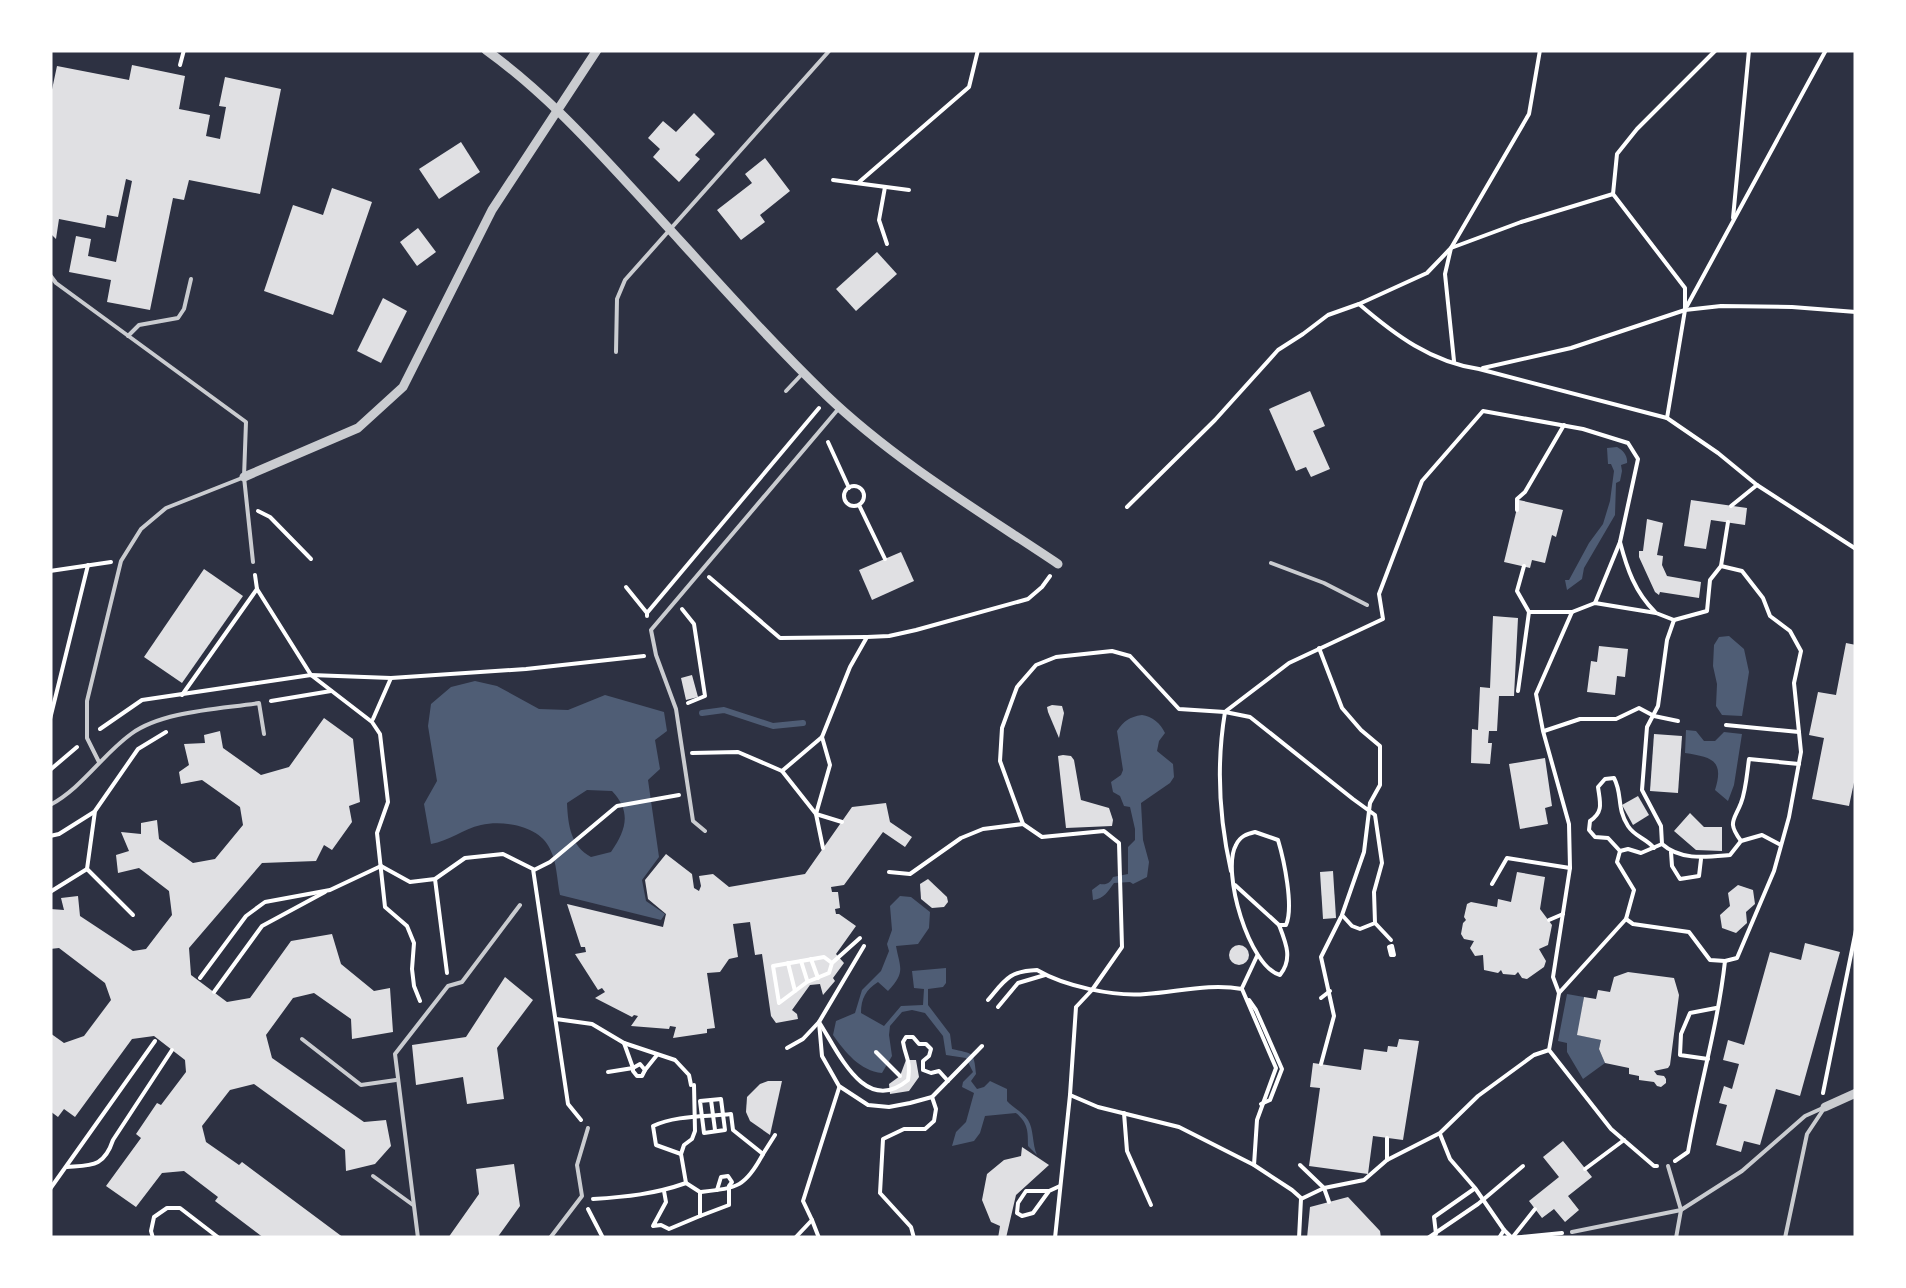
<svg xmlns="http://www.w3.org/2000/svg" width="1906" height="1288" viewBox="0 0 1906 1288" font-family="Lato,sans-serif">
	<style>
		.water { fill: #4f5d75; fill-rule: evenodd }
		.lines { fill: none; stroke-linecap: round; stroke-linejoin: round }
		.stream { stroke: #4f5d75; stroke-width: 6 }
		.building { fill: #e0e0e3 }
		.path { stroke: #fff; stroke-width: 4 }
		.service { stroke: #caccd0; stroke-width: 4 }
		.minor { stroke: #caccd0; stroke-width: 9 }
	</style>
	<rect width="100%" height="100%" fill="#2d3142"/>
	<g class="water">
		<path d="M 1617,447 C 1623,450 1628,456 1627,463 L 1621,465 L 1622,471 L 1620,481 L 1616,483 L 1615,515 L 1584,568 L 1582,579 L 1567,590 L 1565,580 L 1569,580 L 1589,543 L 1603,524 L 1610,501 L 1614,471 L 1611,464 L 1608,464 L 1607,448 Z"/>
		<polygon points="1729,636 1744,649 1749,672 1742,716 1722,715 1716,706 1717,684 1713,666 1714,645 1719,637"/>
		<path d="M 475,681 L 497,686 L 539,709 L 568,710 L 605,695 L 664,712 L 667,731 L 655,740 L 660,769 L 648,780 L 659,857 L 642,880 L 646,901 L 665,914 L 661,920 L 560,895 C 557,881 557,862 550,849 C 540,826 504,820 481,825 C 463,829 449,841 431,844 L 424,804 L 437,781 L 428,726 L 431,704 L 451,687 ZM 587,790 L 612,791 C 632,812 626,830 611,852 L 591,857 C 571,846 568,826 567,803 Z"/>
		<path d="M 1142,715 C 1152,716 1161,724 1165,733 L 1159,741 L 1157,751 L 1173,764 L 1174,777 L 1170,783 L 1141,803 L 1143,840 L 1149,862 L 1147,877 L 1133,884 L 1130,882 L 1114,883 C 1108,891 1104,899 1093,900 L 1092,890 L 1100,884 C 1107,885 1110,883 1113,877 L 1128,874 L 1128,847 L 1135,840 L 1135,829 L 1130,807 L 1124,806 L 1120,796 L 1113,792 L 1111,782 L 1121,775 L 1123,770 L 1117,731 C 1124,721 1129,717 1142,715 Z"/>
		<path d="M 1686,730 L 1696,731 L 1704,741 L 1715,741 L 1724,732 L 1742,734 L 1734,785 L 1728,801 L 1715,790 C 1725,759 1710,757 1685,753 Z"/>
		<path d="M 900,896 L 911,897 L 930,912 L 929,928 L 918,944 L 896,946 C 900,968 906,972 888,991 L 878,982 C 866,990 861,998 861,1013 L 884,1026 L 901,1006 L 923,1005 L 924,989 L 914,988 L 912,971 L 946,968 L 946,983 L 943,987 L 928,989 L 928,1005 L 950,1034 L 952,1049 C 972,1054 974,1050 976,1074 L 971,1081 L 977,1089 L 984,1087 L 990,1081 L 1007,1089 L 1007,1101 C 1013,1108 1023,1112 1028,1120 C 1034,1129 1032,1144 1037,1155 L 1028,1146 C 1028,1131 1028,1123 1016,1113 L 985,1116 L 980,1133 L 974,1141 L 952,1146 L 956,1132 L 966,1122 L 974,1093 L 962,1087 L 963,1082 L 973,1072 L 966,1058 L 946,1055 L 943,1036 L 925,1013 L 912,1010 L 902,1012 L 890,1026 L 889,1035 L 892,1056 L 882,1073 C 860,1071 845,1052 833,1035 L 836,1021 L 855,1013 L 862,990 L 881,971 L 889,951 L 887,944 L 892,930 L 890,906 Z"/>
		<polygon points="1567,994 1584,997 1578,1035 1601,1040 1599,1049 1605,1063 1583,1079 1567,1052 1567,1043 1558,1041"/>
	</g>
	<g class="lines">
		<polyline class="stream" points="702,713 724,710 773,726 803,723"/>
	</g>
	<g class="building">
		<polygon points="132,65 185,76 179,109 210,115 206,136 220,139 226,107 219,106 225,77 281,89 260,194 189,180 184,200 173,198 150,310 107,302 111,280 69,272 76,236 91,239 88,256 116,262 132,181 126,179 118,217 107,215 105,228 59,219 56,239 50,233 50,99 57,66 129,80"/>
		<polygon points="694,113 715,134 695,155 700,159 679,182 653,157 660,149 648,138 663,121 676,132"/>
		<polygon points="461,142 480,172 439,199 419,169"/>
		<polygon points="765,158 790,191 760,215 765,222 741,240 717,210 752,183 745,174"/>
		<polygon points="332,188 372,202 333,315 264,291 293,205 323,215"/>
		<polygon points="418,228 436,252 417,266 400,242"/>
		<polygon points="877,252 897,274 856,311 836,289"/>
		<polygon points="383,298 407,311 381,363 357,351"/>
		<polygon points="1310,391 1325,426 1313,431 1330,469 1311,477 1306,467 1296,471 1269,409"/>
		<polygon points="1519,500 1563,510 1556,537 1552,535 1545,563 1532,560 1530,568 1504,562"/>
		<polygon points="1691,500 1747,508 1745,525 1711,520 1706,549 1684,546"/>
		<polygon points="1647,519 1663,523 1657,555 1663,556 1662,565 1667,576 1701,582 1699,598 1660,592 1659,595 1655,592 1639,557 1639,551 1643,551"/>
		<polygon points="901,552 914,581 872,600 859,570"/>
		<polygon points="204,569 243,596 182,683 144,657"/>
		<polygon points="1493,616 1518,618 1514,696 1499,696 1497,731 1489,731 1488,743 1492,743 1490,764 1471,763 1472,729 1478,730 1480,687 1490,688"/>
		<polygon points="1846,643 1856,645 1856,773 1849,806 1812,799 1824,738 1809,735 1818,692 1836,695"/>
		<polygon points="1599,646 1628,649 1625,677 1617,676 1615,695 1587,692 1591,661 1597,662"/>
		<polygon points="692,675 698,697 686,700 681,678"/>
		<polygon points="1052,705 1062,706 1064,713 1059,738 1048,712 1047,707"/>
		<polygon points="324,718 353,739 360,802 349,806 352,822 332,850 324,845 316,861 262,863 189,948 191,975 227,1002 250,998 291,941 332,934 341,964 374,991 390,988 393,1032 352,1039 351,1019 314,993 293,998 266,1035 272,1058 364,1122 386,1120 391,1146 375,1164 346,1171 345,1150 254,1084 230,1090 202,1126 206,1142 239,1165 242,1162 344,1238 264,1238 215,1201 218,1197 184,1171 162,1173 136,1207 106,1186 141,1138 136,1134 157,1103 161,1105 186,1072 185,1060 154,1036 132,1039 75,1117 64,1109 58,1117 50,1111 50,1033 64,1043 84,1036 111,1000 105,983 59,948 50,949 50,909 64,910 61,898 78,896 80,916 133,951 146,949 172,915 169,891 139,868 118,873 116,855 129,851 121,832 141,834 141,823 157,820 159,839 193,863 215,859 243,825 240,807 202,780 181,784 179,772 189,765 184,744 205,743 204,735 220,731 223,748 261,775 289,767"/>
		<polygon points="1654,734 1682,736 1678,793 1650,791"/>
		<polygon points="1063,755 1071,756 1074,760 1081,800 1109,808 1113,820 1112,826 1066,828 1058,756"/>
		<polygon points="1545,758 1552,806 1545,808 1548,824 1520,829 1509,764"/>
		<polygon points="1638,796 1649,815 1633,825 1622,805"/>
		<polygon points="886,803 890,822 912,837 905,847 883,832 844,885 831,887 832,892 838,892 840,908 835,909 836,914 839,914 856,926 836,954 844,963 833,978 835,981 823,995 820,984 810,985 792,1010 797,1014 798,1019 776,1023 771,1016 762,954 755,955 750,922 733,924 738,957 729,959 720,972 707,973 715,1028 707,1029 707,1033 673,1038 676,1027 670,1026 669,1029 631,1026 638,1016 634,1015 632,1017 595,998 605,992 602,988 598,990 575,954 586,952 585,947 581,947 567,904 663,927 666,914 648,899 645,880 666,854 692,874 694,888 699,891 701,886 699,876 713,874 729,887 805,874 852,807"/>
		<polygon points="1690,813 1704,827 1722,827 1722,851 1696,850 1674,831"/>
		<polygon points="1333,871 1336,918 1323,919 1320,872"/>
		<polygon points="1517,872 1545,877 1540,909 1552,925 1548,945 1539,949 1546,961 1544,967 1527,979 1522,978 1518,972 1515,975 1503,974 1501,970 1498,973 1484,970 1483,955 1475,956 1470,948 1474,941 1464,939 1461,934 1463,923 1466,920 1464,917 1467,904 1471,902 1497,907 1498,899 1511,902"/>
		<polygon points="928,879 947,897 948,902 944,907 932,908 921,899 920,884"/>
		<polygon points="1738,885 1753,890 1755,904 1746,912 1747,923 1736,933 1722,928 1720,915 1730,906 1728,893"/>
		<polygon points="1805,943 1840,952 1800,1096 1776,1089 1760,1145 1744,1141 1741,1152 1716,1145 1727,1105 1719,1103 1724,1086 1732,1089 1739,1064 1723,1060 1728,1040 1744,1045 1770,952 1801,960"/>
		<circle cx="1239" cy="955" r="10"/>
		<polygon points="1628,972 1674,978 1679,995 1670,1065 1668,1068 1654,1071 1657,1075 1664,1076 1666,1079 1666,1083 1661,1087 1657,1086 1654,1082 1639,1080 1639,1076 1629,1074 1629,1068 1605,1063 1599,1049 1601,1040 1577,1035 1584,997 1596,999 1598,990 1610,992 1614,977"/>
		<polygon points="505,977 533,1000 497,1048 504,1099 467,1104 463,1077 416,1085 412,1045 466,1037"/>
		<polygon points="1399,1039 1419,1041 1403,1140 1373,1136 1368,1174 1309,1166 1320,1088 1310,1087 1313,1063 1361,1070 1364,1049 1387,1052 1388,1046 1397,1047"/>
		<polygon points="906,1060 916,1060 919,1077 909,1091 890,1094 889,1084 900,1076"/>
		<polygon points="768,1081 782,1081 770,1135 750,1121 746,1112 747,1097 760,1084"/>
		<polygon points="1563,1141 1592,1177 1568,1196 1579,1210 1565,1222 1554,1209 1542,1218 1529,1201 1559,1177 1543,1157"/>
		<polygon points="1022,1147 1049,1165 1016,1195 1006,1238 998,1238 1000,1226 991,1222 982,1200 987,1174 1004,1160 1021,1156"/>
		<polygon points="514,1164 520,1206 497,1238 448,1238 479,1194 476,1169"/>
		<polygon points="1348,1197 1380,1231 1381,1238 1307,1238 1310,1207"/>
	</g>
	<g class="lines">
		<g class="path">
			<polyline points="180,65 184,50"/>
			<polyline points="833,180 909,190"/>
			<polyline points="858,183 969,87 978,50"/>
			<polyline points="885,187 879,220 887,244"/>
			<polyline points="1733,218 1749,50"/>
			<path d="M 1359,304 C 1395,335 1431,362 1479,369 L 1667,418 L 1718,453 L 1757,485 L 1856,549"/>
			<polyline points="1687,306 1826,50"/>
			<polyline points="1454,361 1445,274 1451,248 1521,222 1613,194"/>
			<polyline points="1483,368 1571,348 1685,310 1721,306 1792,307 1856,312"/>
			<polyline points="1667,418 1685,310 1685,288 1613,194 1617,154 1637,129 1716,50"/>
			<polyline points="828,442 849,488"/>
			<circle cx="854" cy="496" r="10"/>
			<polyline points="859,505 885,559"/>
			<polyline points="1731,506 1757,485"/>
			<polyline points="1127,507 1215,420 1278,350 1303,334 1328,315 1359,304 1427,273 1451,248 1529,114 1540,50"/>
			<polyline points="1517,510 1517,499 1525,492 1564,425"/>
			<polyline points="258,511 270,517 311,559"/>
			<path d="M 1620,542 C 1627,569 1635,592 1655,612"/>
			<polyline points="1524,566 1517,591 1529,612 1572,612 1595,603 1656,613 1674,620 1707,611 1710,580 1721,566 1728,522"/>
			<polyline points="50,571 111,562"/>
			<polyline points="255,575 257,589 311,675 372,722 380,734 388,802 377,833 385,907 407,926 414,943 412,969 414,986 420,1001"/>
			<polyline points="709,577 780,638 866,637"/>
			<polyline points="626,587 647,613"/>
			<polyline points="682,609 694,624 705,696 688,703"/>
			<polyline points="647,616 647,613 819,408"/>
			<polyline points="1518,691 1529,612"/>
			<polyline points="182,695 257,589"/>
			<polyline points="271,701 331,691"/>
			<polyline points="1226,711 1289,663 1383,619 1379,594 1422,481 1483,411 1583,429 1628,443 1638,459 1620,542 1595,603"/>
			<path d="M 1225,712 C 1216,766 1219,818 1231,871"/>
			<polyline points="50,719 88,565"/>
			<polyline points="373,719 391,678"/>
			<polyline points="1726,725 1799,732"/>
			<polyline points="100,729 142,700 311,675 391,678 526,669 644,656"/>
			<polyline points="1544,731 1580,719 1616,719 1639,708 1654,716 1678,721"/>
			<polyline points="822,737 830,765 816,814 823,848"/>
			<polyline points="692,753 738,752 782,771 816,814 842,822"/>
			<polyline points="50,770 77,747"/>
			<polyline points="782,771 822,737 850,667 867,637 889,636 916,630 1028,599 1042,587 1050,576"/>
			<path d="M 1255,832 L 1278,840 C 1284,860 1294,907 1286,925 L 1279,925 C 1286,943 1293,959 1280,975 C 1249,967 1221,871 1236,845 C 1240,836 1247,834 1255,832 Z"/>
			<polyline points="50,836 59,834 94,812"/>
			<path d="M 1741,841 C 1727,822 1734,821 1741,803 C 1746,790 1747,773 1749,759 L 1799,764"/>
			<polyline points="1662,844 1661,826 1642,790 1647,727 1658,706 1667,640 1674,620"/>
			<path d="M 1620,851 L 1608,838 L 1595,837 L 1589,830 L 1590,821 C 1604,812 1600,802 1598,787 L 1605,779 L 1614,778 C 1623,795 1616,807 1628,826 C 1635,837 1646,838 1654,848"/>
			<polyline points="1671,852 1672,866 1680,879 1699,876 1701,859"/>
			<polyline points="381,866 410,882 435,879 465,858 503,854 533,869 568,1104 581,1120"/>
			<polyline points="87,869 133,915"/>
			<polyline points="534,870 550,862 617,806 679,795"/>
			<polyline points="889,872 910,874 961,838 983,829 1023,824"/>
			<polyline points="435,879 447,973"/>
			<polyline points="1492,884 1507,858 1570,868"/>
			<polyline points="1235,885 1279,925"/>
			<polyline points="50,892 87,869 95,811 138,749 166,732"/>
			<polyline points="1626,919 1633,924 1689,932 1710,960 1725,961"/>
			<polyline points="1549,920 1563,914"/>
			<polyline points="1375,923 1391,940"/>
			<polyline points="864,946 819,1022 822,1056 839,1086 868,1105 889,1107 910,1103 932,1097 982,1046"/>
			<polygon points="1392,946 1394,955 1391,955 1389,947"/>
			<polyline points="811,959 818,978"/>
			<polyline points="801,961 807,980"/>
			<polyline points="788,963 795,991"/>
			<polyline points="832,963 829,973 807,982 779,1003 773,966 824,957 832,963 860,938"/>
			<polyline points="200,978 246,916 265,902 330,890 381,866"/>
			<polyline points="1242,988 1257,956"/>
			<polyline points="214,992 262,926 325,892"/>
			<polyline points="1559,993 1553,977 1570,868 1569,824 1543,731 1536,694 1572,612"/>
			<polyline points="1321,998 1330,991"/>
			<path d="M 988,1000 C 1005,980 1009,971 1037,970 C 1064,986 1114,997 1146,994 C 1177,992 1210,983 1242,989 L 1276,1068 L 1257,1120 L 1254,1165"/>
			<polyline points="1249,1000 1256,1010 1282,1069 1270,1100 1261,1104"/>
			<polyline points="998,1007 1018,983 1045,975"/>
			<polyline points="556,1019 592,1024 624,1043 675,1060 689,1075 691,1085"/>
			<path d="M 787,1048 L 803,1039 L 819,1022 C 839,1053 865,1116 908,1080 C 911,1059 906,1060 903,1042 L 906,1037 L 913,1037 L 919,1044 L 926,1044 L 931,1049 L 929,1056 L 923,1061 L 923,1070 L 931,1073 L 939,1071 L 948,1081"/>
			<polyline points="1549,1050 1611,1129 1654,1166 1657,1166"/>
			<polyline points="876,1052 900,1076"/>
			<polyline points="1708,1059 1680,1055 1681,1034 1690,1013 1716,1008"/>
			<polyline points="1321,1064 1334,1016 1321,957 1341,917"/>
			<polyline points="645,1070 657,1055"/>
			<polyline points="608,1072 633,1068 640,1064 645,1070 642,1076 637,1076 633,1071 633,1068 624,1043"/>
			<path d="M 694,1085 L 695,1131 L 692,1139 L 684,1145 L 681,1154 L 686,1183 L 700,1192 C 737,1188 745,1188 763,1154"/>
			<polyline points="1823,1093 1856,930"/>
			<polyline points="1070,1095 1098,1107 1179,1127 1254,1165 1292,1190 1301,1198"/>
			<polygon points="721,1099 725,1130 704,1133 700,1101"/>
			<polyline points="711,1100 715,1130"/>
			<polyline points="1124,1113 1127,1151 1151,1205"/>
			<polyline points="1440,1134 1450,1159 1475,1188 1504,1230 1499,1238"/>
			<polyline points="1387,1138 1387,1160"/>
			<path d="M 681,1154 L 656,1145 L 653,1126 C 676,1115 706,1117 731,1114 L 733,1130 L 763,1154 L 775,1135"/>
			<path d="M 1675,1161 L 1688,1152 C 1699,1088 1718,1025 1725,961 L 1737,958 L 1774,871 L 1789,817 L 1801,752 L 1794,683 L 1801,651 L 1790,631 L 1770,616 L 1763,598 L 1742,571 L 1721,566"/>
			<polyline points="1300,1165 1324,1188 1329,1202"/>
			<path d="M 67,1167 C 92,1165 104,1167 113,1140 L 172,1050"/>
			<polyline points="1585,1169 1624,1140"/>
			<polyline points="50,1189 155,1041"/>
			<polyline points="664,1191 666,1202 653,1226 661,1225 669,1229 700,1216 700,1192"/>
			<polyline points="1049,1191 1026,1191 1018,1203 1017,1213 1022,1216 1033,1213 1049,1191 1060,1186"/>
			<path d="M 593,1199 C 626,1197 655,1194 686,1183"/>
			<polyline points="588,1209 603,1238"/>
			<polyline points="700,1216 729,1205 729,1186 732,1182 728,1176 721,1177 717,1190"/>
			<polyline points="812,1220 819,1238"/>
			<polyline points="1504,1230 1512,1238 1535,1209"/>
			<polyline points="1436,1234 1434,1217 1474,1189"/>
			<polyline points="153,1238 151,1231 154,1217 167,1208 180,1208 219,1238"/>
			<polyline points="795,1238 812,1220 803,1201 839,1088"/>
			<polyline points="914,1238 911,1227 880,1193 883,1139 904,1129 925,1129 934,1121 936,1109 932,1097"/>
			<polyline points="1055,1238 1070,1095 1076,1007 1092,990 1122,947 1119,843 1104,831 1042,837 1023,824 1000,761 1002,728 1017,687 1036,665 1056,657 1112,651 1130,656 1179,709 1225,712 1250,717 1353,799 1375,815 1382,863 1374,892 1375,923 1360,929 1352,926 1342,915 1364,852 1370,803 1380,785 1380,746 1361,730 1342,708 1319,648"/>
			<path d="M 1299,1238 L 1301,1199 L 1324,1188 L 1364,1180 L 1387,1160 L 1440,1133 L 1478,1096 L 1534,1055 L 1549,1050 L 1559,993 L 1626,919 L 1634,890 L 1617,862 L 1620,851 L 1628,849 L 1641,853 L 1662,844 C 1681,861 1707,857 1730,855 L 1741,841 L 1762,835 L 1779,844"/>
			<polyline points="1428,1238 1478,1204 1523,1166"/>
			<polyline points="1512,1238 1562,1233"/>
		</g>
		<g class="service">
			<polyline points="50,275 56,283 246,422 244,477 253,562"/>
			<polyline points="128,336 139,325 178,318 184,309 191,279"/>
			<polyline points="616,352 617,299 625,280 830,50"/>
			<polyline points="786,391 803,373"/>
			<polyline points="1271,563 1324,583 1367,605"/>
			<polyline points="99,762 87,738 87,701 121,561 141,529 166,508 242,478"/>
			<path d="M 50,805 C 82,788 102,755 131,734 C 162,711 221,709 259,703 L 264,734"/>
			<polyline points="705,831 693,821 676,709 656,655 651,630 840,407"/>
			<polyline points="302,1039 361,1085 396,1080"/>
			<polyline points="1668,1166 1681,1210 1676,1238"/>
			<polyline points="373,1176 413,1205"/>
			<polyline points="1572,1232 1681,1210 1742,1171 1805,1116 1825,1107"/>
			<polyline points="418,1238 395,1054 448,986 462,982 520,905"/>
			<polyline points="550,1238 582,1196 577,1165 588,1128"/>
			<polyline points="1785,1238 1807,1134 1823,1110"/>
		</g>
		<g class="minor">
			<path d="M 486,50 C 540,89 584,136 629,185 C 694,255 757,328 826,395 C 895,461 979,511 1058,564"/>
			<polyline points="244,477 358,428 403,387 492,210 597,50"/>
			<polyline points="1825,1107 1856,1093"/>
		</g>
	</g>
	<rect width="1906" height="1288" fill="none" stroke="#ffffff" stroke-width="105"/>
</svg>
